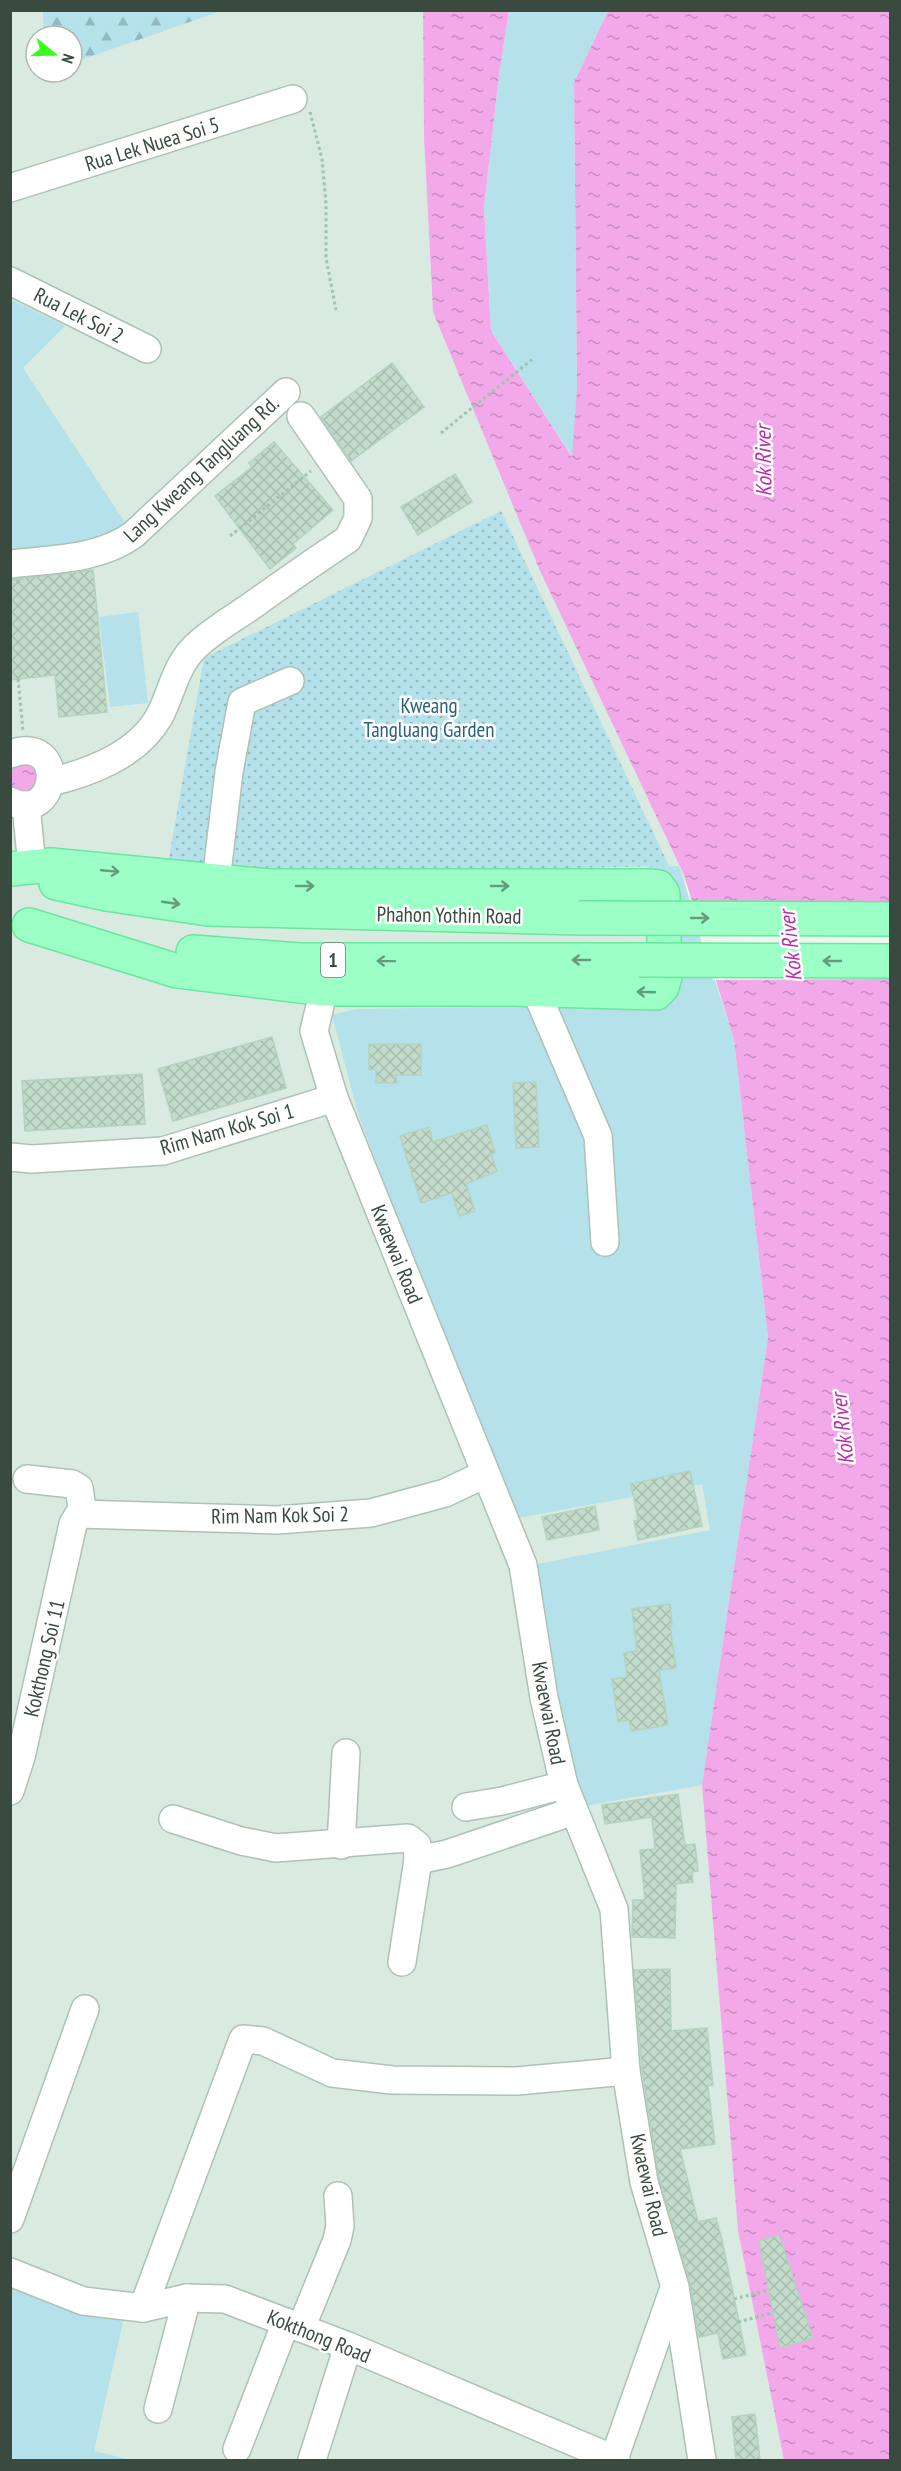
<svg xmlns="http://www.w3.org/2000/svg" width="901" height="2471" viewBox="0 0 901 2471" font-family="'PT Sans Narrow',sans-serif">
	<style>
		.residential { fill: #d9eae0; fill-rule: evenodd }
		.green { fill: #b4e1ea }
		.forest { fill: url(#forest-firs) }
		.garden { fill: url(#garden-dots) }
		.water { fill: url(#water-ripples) }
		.pier { fill: #ebf6f0 }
		.building { fill: url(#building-cross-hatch); stroke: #b3d3be; stroke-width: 1.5 }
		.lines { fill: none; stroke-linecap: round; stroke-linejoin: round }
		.minor-casing { stroke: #adc2b5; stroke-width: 30 }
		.major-casing { stroke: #69e79d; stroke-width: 36 }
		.path { stroke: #9ec4ac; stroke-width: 3; stroke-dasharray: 3 3; stroke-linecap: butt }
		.minor { stroke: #fff; stroke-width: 27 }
		.major { stroke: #9bffc6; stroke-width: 33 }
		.major-bridge-casing { stroke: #69e79d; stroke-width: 36; stroke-linecap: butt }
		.major-bridge { stroke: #9bffc6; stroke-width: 33 }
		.oneway { stroke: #659c7b }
		.labels { text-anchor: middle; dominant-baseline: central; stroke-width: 5; stroke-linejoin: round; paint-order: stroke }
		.shield { fill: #fff; stroke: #748178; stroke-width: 1.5 }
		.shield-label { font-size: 20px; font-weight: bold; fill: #394b3e }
		.street-label { font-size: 21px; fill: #394b3e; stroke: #fff }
		.park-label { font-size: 21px; fill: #29627f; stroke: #fff }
		.water-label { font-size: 22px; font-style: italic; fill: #ba2ea7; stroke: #fff }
	</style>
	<defs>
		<pattern id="forest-firs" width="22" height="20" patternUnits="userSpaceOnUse" patternTransform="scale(1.5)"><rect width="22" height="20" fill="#b4e1ea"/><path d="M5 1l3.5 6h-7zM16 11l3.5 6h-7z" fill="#93b8bf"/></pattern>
		<pattern id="garden-dots" width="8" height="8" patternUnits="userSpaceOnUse" patternTransform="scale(1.5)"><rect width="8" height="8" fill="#b4e1ea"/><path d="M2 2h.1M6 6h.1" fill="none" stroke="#93b8bf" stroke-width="1.8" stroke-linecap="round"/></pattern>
		<pattern id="water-ripples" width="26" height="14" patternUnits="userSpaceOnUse" patternTransform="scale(1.5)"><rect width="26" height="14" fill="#f2a8e9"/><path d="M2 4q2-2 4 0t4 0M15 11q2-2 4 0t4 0" fill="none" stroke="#c58bbe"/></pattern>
		<pattern id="building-cross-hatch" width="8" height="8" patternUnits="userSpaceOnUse" patternTransform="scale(1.5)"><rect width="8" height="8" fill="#c3dbcb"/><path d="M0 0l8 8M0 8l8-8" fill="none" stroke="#a8bdaf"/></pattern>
	</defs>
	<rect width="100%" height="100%" fill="#ebf6f0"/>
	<path class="residential" d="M 11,11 L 423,11 L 424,137 L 433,312 L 540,571 L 684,875 L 768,1337 L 702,1785 L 738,2231 L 784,2460 L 11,2460 ZM 36,36 L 72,36 L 72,72 L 36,72 Z"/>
	<g class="green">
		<polygon points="509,11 608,11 574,82 577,388 573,458 491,331 484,208 499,75"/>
		<polygon points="10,299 65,326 23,368 128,527 110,541 11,557"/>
		<polygon points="138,612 148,703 110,707 99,617"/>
		<polygon points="646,866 679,866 734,1040 768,1337 702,1785 585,1806 558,1719 537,1564 710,1530 702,1484 518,1518 487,1449 358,1114 332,1015 356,1009 653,1004 663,881"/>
		<polygon points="10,2273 123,2322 94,2451 132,2460 11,2460"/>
	</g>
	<polygon class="forest" points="43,11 43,10 221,11 72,63 72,36 43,36"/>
	<polygon class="garden" points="501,511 669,866 269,874 168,864 204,658"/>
	<g class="water">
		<polygon points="423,11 509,11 499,75 484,208 491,331 572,457 577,388 574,82 608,11 890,11 890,2460 784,2460 738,2231 702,1785 768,1337 734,1040 684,875 540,571 433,312 424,137"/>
		<polygon points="33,763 41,776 31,793 12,788 12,767"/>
	</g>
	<polygon class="pier" points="689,901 890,901 890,979 713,980"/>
	<g class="building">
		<polygon points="392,363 424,407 351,461 321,417"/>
		<polygon points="274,442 333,510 293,544 296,548 270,569 215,496 252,467 249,463"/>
		<polygon points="455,474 472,502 418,535 401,507"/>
		<polygon points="93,570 107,712 59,717 55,675 10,680 10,580"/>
		<polygon points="272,1037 286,1088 173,1121 158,1069"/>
		<polygon points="369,1044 421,1044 421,1075 396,1075 397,1083 376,1083 376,1069 369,1070"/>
		<polygon points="142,1074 145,1124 25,1131 22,1081"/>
		<polygon points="536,1082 539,1147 516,1148 513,1083"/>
		<polygon points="487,1125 495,1153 491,1154 497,1171 466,1184 475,1211 459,1216 452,1193 421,1203 400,1136 429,1127 433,1142"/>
		<polygon points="690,1471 702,1526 638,1540 634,1521 638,1520 631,1484"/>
		<polygon points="595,1506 599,1530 547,1540 542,1517"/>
		<polygon points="670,1604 672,1625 670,1626 676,1668 659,1670 668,1725 631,1731 629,1720 618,1722 612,1679 627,1677 624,1653 637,1651 632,1609"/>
		<polygon points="678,1794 685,1845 695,1844 698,1871 692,1872 693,1882 676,1884 675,1938 632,1937 633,1900 645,1900 640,1850 655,1849 652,1817 605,1824 602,1805"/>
		<polygon points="670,1969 671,2031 707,2028 713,2085 708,2086 715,2144 680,2149 698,2222 716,2218 722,2240 746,2355 723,2359 718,2333 699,2337 690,2283 659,2178 642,2069 634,1970"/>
		<polygon points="779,2235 813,2338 780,2348 759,2241"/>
		<polygon points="755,2414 760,2460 736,2460 732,2417"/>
	</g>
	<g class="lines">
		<g class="minor-casing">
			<g id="minor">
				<polyline points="10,188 293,99"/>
				<polyline points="10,281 147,349"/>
				<path d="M 10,564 C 52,559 98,560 133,535 L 286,392"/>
				<path d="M 10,754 C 69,733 58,826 10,801"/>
				<path d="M 51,782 C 91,772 137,755 159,717 C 171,695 175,667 194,648 C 210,632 231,620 250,607 C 282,584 315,561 348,539 L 358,518 L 358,499 L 301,416"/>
				<polyline points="26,805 32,867"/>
				<polyline points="216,881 229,772 242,702 290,681"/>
				<polyline points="324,989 314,1031 334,1098 523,1565 544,1698 564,1785 614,1909 626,2071 644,2182 675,2287 702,2460"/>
				<polyline points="535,989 598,1136 605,1242"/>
				<polyline points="10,1157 32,1159 163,1151 334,1098"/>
				<polyline points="27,1479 72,1484 79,1488 83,1514"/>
				<polyline points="10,1791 21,1757 73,1524 79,1514 277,1520 371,1513 445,1493 485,1474"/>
				<polyline points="466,1807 502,1801 564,1785"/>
				<polyline points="173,1819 241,1841 276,1848 408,1838 417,1845 418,1860 447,1854 574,1811"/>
				<polyline points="341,1845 346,1753"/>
				<polyline points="402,1962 418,1860"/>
				<polyline points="10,2219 85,2009"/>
				<polyline points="10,2272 83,2301 143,2308 187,2298 225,2299 348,2346 616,2460"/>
				<polyline points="143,2308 243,2039 263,2041 332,2073 392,2080 517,2081 626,2071"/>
				<polyline points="301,2328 337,2240 340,2226 338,2196"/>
				<polyline points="158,2409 187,2298"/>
				<polyline points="237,2449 286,2322"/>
				<polyline points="614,2459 673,2291"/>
				<polyline points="312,2460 348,2346"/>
			</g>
		</g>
		<g class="major-casing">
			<g id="major">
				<polyline points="10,869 51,865 269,886 649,886 658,887 663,894 665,977 662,987 656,993 511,989 324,989 177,971 29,925"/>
				<polyline points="56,883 106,894 208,909 579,918"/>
				<polyline points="193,952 300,960 639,960"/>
			</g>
		</g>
		<g class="path">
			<polyline points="310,112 322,159 326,203 326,258 336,310"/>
			<polyline points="441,433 534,358"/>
			<polyline points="230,536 311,471"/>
			<polyline points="18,679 23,731"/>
			<polyline points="734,2299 769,2290"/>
			<polyline points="738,2322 773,2313"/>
		</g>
		<use href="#minor" class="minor"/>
		<use href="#major" class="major"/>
		<g class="major-bridge-casing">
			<g id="major-bridge">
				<polyline points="579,918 890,919"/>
				<polyline points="639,960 890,961"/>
			</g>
		</g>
		<use href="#major-bridge" class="major-bridge"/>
	</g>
	<defs><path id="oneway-shaft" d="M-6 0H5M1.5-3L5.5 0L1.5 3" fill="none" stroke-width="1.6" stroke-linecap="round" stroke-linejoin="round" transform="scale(1.5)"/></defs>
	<g class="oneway">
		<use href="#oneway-shaft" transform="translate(110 871) rotate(5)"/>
		<use href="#oneway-shaft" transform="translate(305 886)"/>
		<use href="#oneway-shaft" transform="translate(500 886)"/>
		<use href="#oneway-shaft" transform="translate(171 903) rotate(8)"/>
		<use href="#oneway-shaft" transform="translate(700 918)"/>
		<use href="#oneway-shaft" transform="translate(581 960) rotate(180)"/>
		<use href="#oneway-shaft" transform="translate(386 961) rotate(-179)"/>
		<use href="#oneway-shaft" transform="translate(832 961) rotate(-180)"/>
		<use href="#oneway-shaft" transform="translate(646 992) rotate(-178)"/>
	</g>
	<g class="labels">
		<rect class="shield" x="321" y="943" width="24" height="34" rx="4.5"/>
		<g class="shield-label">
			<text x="333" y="960">1</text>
		</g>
		<g class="street-label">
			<text transform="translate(152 144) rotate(-17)">Rua Lek Nuea Soi 5</text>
			<text transform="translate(79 315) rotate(27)">Rua Lek Soi 2</text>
			<text transform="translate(201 469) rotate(-43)">Lang Kweang Tangluang Rd.</text>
			<text transform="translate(449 915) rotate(1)">Phahon Yothin Road</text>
			<text transform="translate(227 1129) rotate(-16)">Rim Nam Kok Soi 1</text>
			<text transform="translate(397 1254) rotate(68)">Kwaewai Road</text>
			<text transform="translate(280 1515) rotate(-1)">Rim Nam Kok Soi 2</text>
			<text transform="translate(44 1658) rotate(-77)">Kokthong Soi 11</text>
			<text transform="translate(549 1713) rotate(79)">Kwaewai Road</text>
			<text transform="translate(649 2185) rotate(77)">Kwaewai Road</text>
			<text transform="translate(319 2336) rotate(22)">Kokthong Road</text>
		</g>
		<g class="park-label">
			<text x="429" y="705">Kweang<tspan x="429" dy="24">Tangluang Garden</tspan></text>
		</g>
		<g class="water-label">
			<text transform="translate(763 461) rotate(-91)">Kok River</text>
			<text transform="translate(790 946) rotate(-96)">Kok River</text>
			<text transform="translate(842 1429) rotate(-96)">Kok River</text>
		</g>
	</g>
	<rect width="901" height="2471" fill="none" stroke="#394b3e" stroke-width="24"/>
	<g transform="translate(54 54) rotate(109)"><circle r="28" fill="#ffffff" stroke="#b0b7b2" stroke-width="1.5"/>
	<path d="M0-4.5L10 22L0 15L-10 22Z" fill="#39fd1b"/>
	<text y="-9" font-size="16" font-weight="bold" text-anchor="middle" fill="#394b3e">N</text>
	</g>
</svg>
